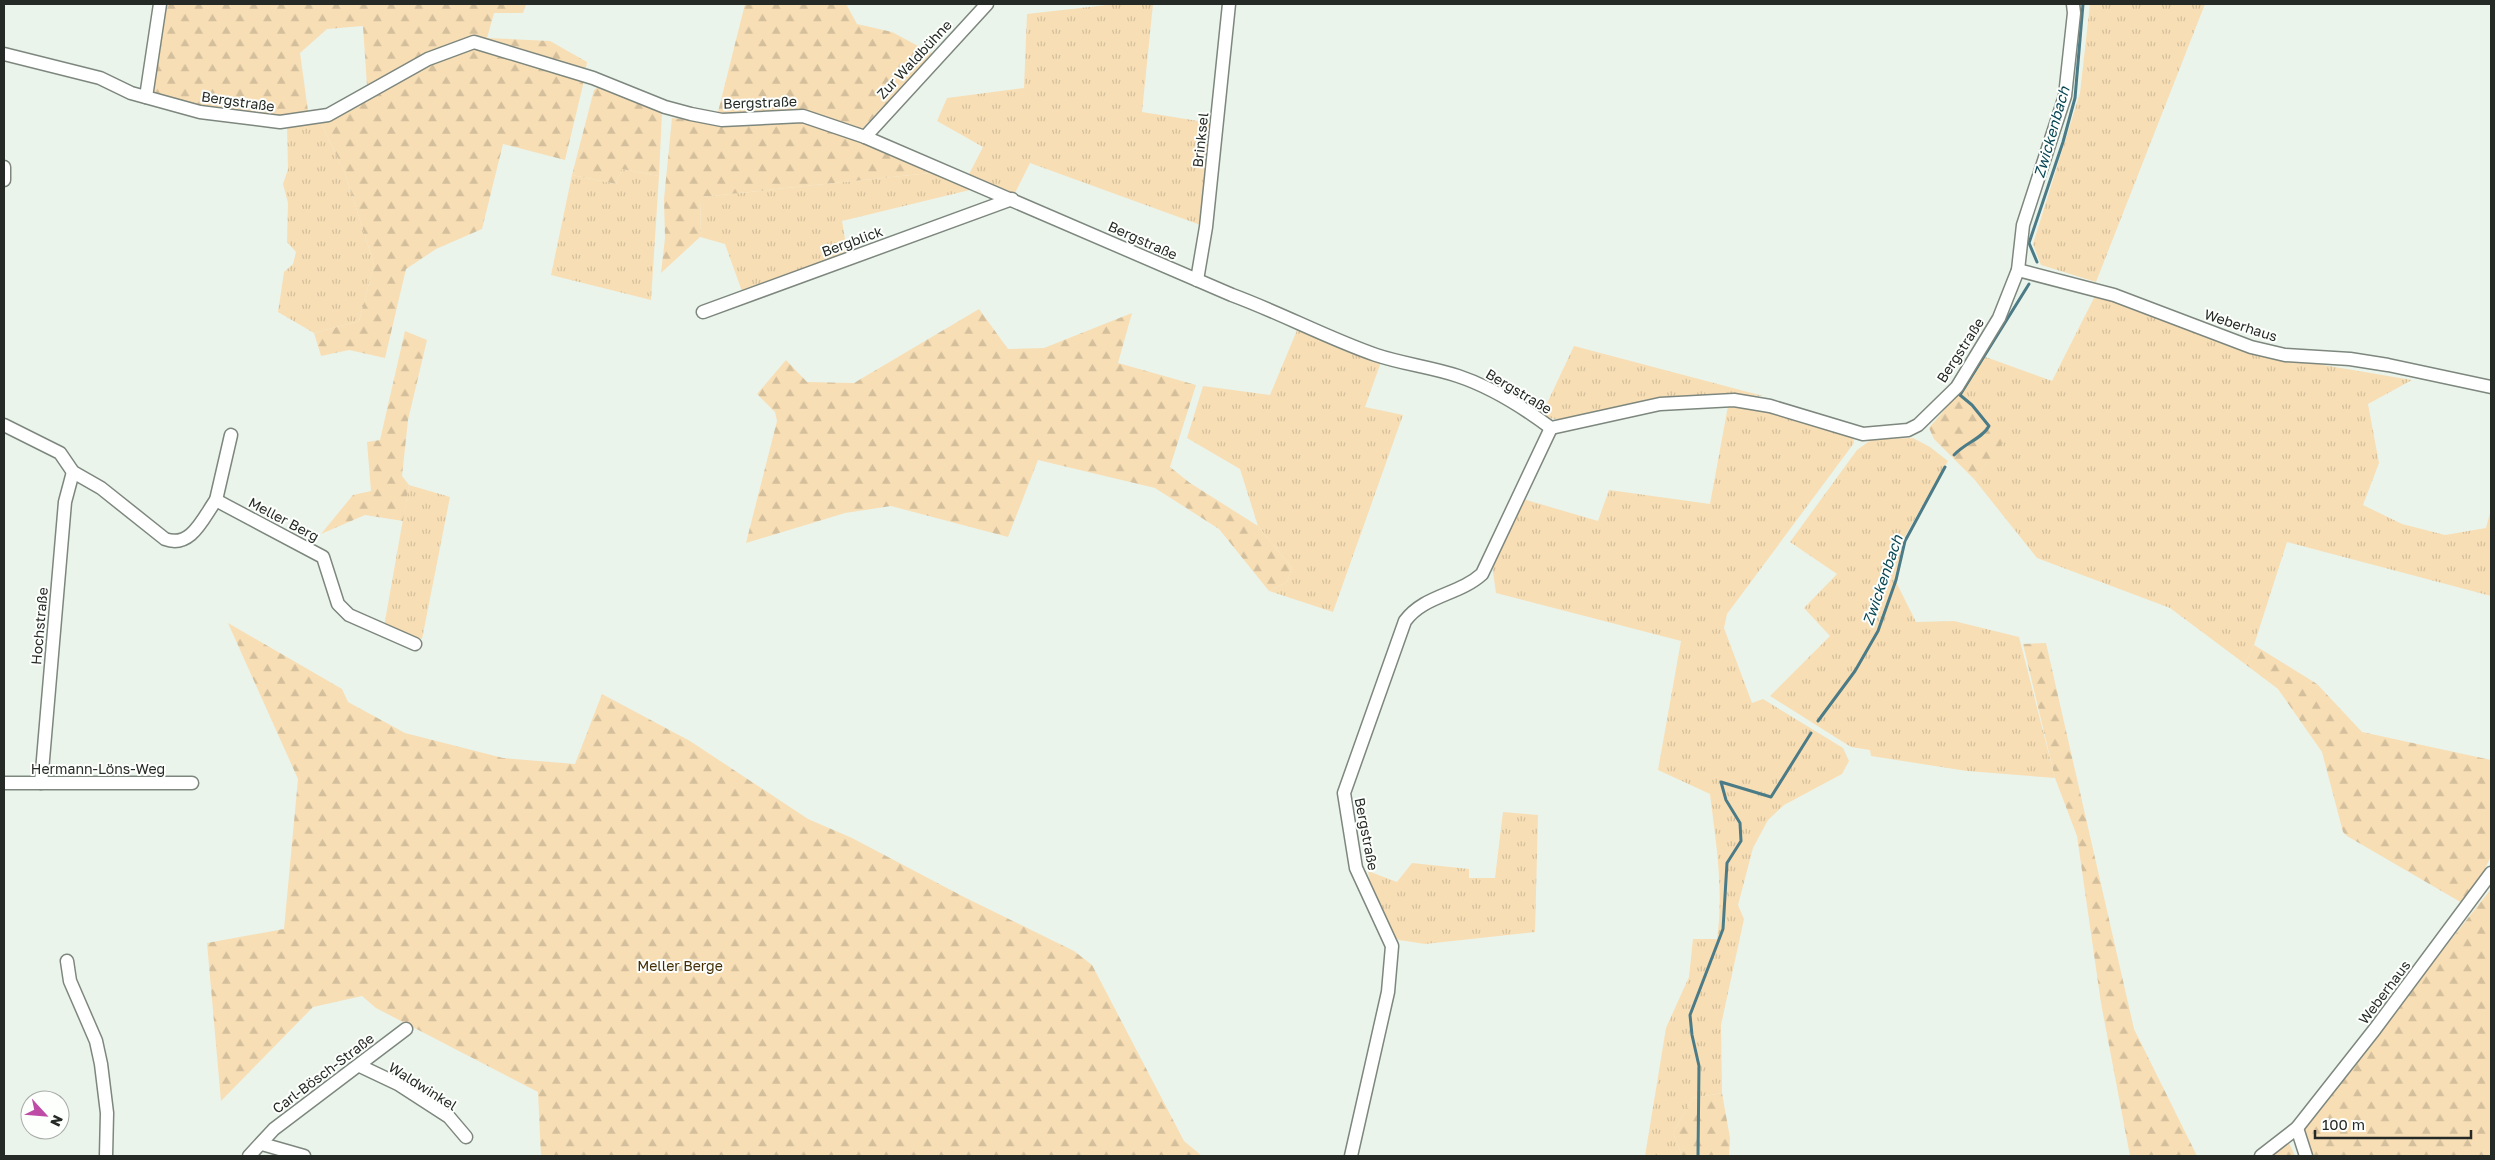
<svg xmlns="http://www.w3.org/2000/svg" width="2495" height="1160" viewBox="0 0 2495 1160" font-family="'Golos Text',sans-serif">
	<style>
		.grass { fill: url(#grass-tufts) }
		.forest { fill: url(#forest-firs) }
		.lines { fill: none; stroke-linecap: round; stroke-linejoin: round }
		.stream { stroke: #4b7b87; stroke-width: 3 }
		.minor-casing { stroke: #7d877e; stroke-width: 15 }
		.minor { stroke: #fff; stroke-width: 12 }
		.labels { text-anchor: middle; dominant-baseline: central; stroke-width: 4; stroke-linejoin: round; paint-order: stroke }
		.street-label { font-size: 14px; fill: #262a26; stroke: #fdfffd }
		.park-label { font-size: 14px; fill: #432e04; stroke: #fdfffd }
		.water-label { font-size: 15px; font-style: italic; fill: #084654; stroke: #fdfffd }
	</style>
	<defs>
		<pattern id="grass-tufts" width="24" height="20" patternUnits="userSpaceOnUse" patternTransform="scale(1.25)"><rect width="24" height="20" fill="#f8deb5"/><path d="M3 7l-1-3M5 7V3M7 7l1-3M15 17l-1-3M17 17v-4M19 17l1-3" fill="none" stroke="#d4bf9c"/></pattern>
		<pattern id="forest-firs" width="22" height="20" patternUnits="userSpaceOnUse" patternTransform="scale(1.25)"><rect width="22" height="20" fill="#f8deb5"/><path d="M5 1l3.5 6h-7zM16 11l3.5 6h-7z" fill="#d4bf9c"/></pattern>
	</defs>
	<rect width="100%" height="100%" fill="#eaf4eb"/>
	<g class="grass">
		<polygon points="1116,4 1153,4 1142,112 1217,124 1206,227 1030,163 1012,199 982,187 842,221 848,257 744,297 725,244 700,237 701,197 940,172 966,180 983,147 937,121 947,98 1024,88 1027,14"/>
		<polygon points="2090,4 2205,4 2096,282 2041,265 2033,244 2080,93"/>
		<polygon points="320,121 345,173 374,264 359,321 314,333 278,312 284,272 293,264 296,252 287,242 288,203 283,184 288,169 287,125"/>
		<polygon points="622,169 659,176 651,300 551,275 572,175 616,184"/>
		<polygon points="2096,294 2258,354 2412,380 2368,404 2379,463 2363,505 2402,524 2445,535 2486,528 2491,509 2491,596 2287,542 2254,645 2245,664 2170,608 2037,558 1974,479 2006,438 1958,394 1983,356 2052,381"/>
		<polygon points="1298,328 1381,362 1365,407 1403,415 1333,612 1269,591 1287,582 1292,568 1258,526 1240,469 1187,438 1203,386 1270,395"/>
		<path d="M 1574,346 L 1763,396 C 1728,395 1692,394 1656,398 C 1621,403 1575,428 1541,416 Z"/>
		<path d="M 1728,406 L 1769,410 L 1853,435 L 1854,443 L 1727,614 L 1724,628 L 1752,703 L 1763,699 L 1843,748 L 1849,761 L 1842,774 L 1784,805 L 1768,820 L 1753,848 L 1738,905 L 1744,919 L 1721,1025 L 1722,1093 L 1693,1098 L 1673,1133 L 1682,1156 L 1645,1156 L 1666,1028 L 1689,977 L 1693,939 L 1717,939 C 1724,890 1716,843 1710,794 L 1658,770 L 1681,641 L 1496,593 L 1492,565 L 1523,499 L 1598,521 L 1609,490 L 1710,504 Z"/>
		<polygon points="1913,438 1930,447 1948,461 1904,538 1895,580 1916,622 1954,621 2019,637 2055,778 1967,771 1871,756 1870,750 1851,747 1770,696 1830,636 1804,608 1837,574 1790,542 1857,450 1872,439"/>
		<polygon points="409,485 450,497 422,639 384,627"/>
		<polygon points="1503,812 1538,815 1535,932 1425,944 1399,940 1391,935 1370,884 1368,871 1397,882 1412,863 1469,869 1469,878 1495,878"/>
	</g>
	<g class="forest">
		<polygon points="160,4 526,4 523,13 494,13 487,38 550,41 587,62 583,85 565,160 503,144 482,229 436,249 406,269 385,358 349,350 321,356 314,333 359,321 374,264 345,173 320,121 339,116 368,101 363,26 327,29 300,53 308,111 279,118 233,113 146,97"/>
		<polygon points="745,4 846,4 857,24 892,32 933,54 861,130 940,172 701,197 700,237 661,273 665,238 664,199 672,118 718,122 718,112"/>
		<polygon points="601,85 662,112 659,176 622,169 616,184 572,175 594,90"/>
		<polygon points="979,309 1008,349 1044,348 1132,313 1118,363 1196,385 1170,467 1190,483 1258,526 1292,568 1287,582 1269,591 1219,529 1155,488 1038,460 1008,537 891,506 845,513 746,543 777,421 775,412 757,394 786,360 807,382 854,383"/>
		<polygon points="405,331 427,340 408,420 402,476 409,485 403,521 365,515 321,534 353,495 371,491 367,442 380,440"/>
		<polygon points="1958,394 2007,438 1974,479 1934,439 1929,428"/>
		<polygon points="228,623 342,689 348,702 405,733 503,758 575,764 602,694 690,741 808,819 852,838 964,897 1074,951 1092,965 1184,1141 1202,1156 541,1156 538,1092 376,1008 362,996 313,1007 221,1101 207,943 284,929 298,779"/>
		<polygon points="2046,643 2134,1029 2197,1156 2130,1156 2101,1003 2077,836 2055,778 2023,644"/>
		<polygon points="2254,645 2317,684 2362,732 2491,760 2491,856 2479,881 2462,903 2347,836 2343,832 2322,752 2278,689 2245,664"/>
		<polygon points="2491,889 2491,1156 2314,1156 2300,1130"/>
		<polygon points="1722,1093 1730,1138 1729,1156 1682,1156 1673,1133 1693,1098"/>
		<polygon points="2289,1143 2295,1156 2270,1156"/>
	</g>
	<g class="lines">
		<g class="stream">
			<polyline points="2037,262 2029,243 2063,142 2075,98 2083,4"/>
			<path d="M 1954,455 C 1965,443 1983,438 1989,426 L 1972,405 L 1960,395 L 2029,284"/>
			<polyline points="1818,721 1855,671 1878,631 1896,580 1905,541 1945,467"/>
			<polyline points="1698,1156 1699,1066 1692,1035 1690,1015 1723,929 1727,863 1741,841 1740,823 1726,800 1721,782 1771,797 1811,733"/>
		</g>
		<g class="minor-casing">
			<g id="minor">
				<path d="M 4,54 L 100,78 L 131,93 L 200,112 L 280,122 L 328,115 L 428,59 L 474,42 L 593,78 L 665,107 L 691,114 L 722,120 L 803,116 L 865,137 L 1232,295 C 1281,313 1327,338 1376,355 C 1403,364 1431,367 1458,376 C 1491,387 1523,407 1551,428 L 1660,404 L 1734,400 L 1770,406 L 1863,434 L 1908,430 L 1918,425 L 1957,387 L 1999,318 L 2018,270 L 2023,225 L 2065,96 L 2074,13 L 2073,4"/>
				<polyline points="146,97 160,4"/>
				<polyline points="865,137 987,4"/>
				<polyline points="4,167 4,180"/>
				<polyline points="2018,270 2114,295 2251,347 2285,355 2350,359 2388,365 2491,387"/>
				<polyline points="1197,280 1206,227 1229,4"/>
				<polyline points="703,312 1012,199"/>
				<path d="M 4,425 L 60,453 L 73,472 L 101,488 L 165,539 C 191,549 203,518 216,500 L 225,505 L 323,557 L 338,604 L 349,615 L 415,644"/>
				<polyline points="216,500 231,435"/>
				<polyline points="4,783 192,783"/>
				<polyline points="41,783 65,502 73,472"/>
				<polyline points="67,961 70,981 96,1041 101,1064 107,1113 106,1156"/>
				<polyline points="360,1066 398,1084 449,1117 466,1137"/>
				<polyline points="2297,1128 2306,1156"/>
				<polyline points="262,1144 304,1156"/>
				<polyline points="249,1156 274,1129 406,1029"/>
				<path d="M 1351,1156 L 1388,992 L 1392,946 L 1356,868 L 1344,793 L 1405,621 C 1424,595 1459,595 1482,574 L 1551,428"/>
				<polyline points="2261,1156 2297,1128 2375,1029 2491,873"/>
			</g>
		</g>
		<use href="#minor" class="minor"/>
	</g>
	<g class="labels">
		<g class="street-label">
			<text transform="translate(914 59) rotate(-47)">Zur Waldbühne</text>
			<text transform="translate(238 101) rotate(8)">Bergstraße</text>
			<text transform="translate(760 102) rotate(-2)">Bergstraße</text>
			<text transform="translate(1200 140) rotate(-84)">Brinksel</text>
			<text transform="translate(1143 240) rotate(24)">Bergstraße</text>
			<text transform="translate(852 241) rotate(-20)">Bergblick</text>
			<text transform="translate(2241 325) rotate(18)">Weberhaus</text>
			<text transform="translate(1960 350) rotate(-57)">Bergstraße</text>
			<text transform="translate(1519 391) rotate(31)">Bergstraße</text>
			<text transform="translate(284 519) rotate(28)">Meller Berg</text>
			<text transform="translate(39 626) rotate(-85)">Hochstraße</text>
			<text x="98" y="768">Hermann-Löns-Weg</text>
			<text transform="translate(1367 834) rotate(79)">Bergstraße</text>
			<text transform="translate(2384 992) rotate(-53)">Weberhaus</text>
			<text transform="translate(323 1073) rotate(-37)">Carl-Bösch-Straße</text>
			<text transform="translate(423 1086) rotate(32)">Waldwinkel</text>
		</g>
		<g class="park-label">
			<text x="680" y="965">Meller Berge</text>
		</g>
		<g class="water-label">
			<text transform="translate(2051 132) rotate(-74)">Zwickenbach</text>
			<text transform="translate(1882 580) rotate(-71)">Zwickenbach</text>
		</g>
	</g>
	<rect width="2495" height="1160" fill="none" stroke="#262a26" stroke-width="10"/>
	<g transform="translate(45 1115) rotate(116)"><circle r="24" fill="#fdfffd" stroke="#a7aaa7"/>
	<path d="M0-4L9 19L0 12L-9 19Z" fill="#be4ba6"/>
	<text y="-8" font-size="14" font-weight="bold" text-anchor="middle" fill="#262a26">N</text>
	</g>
	<path d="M2315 1130v8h156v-8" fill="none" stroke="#262a26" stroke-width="2.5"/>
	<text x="2322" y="1130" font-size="15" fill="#262a26" stroke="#fdfffd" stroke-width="4" paint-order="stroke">100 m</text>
</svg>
